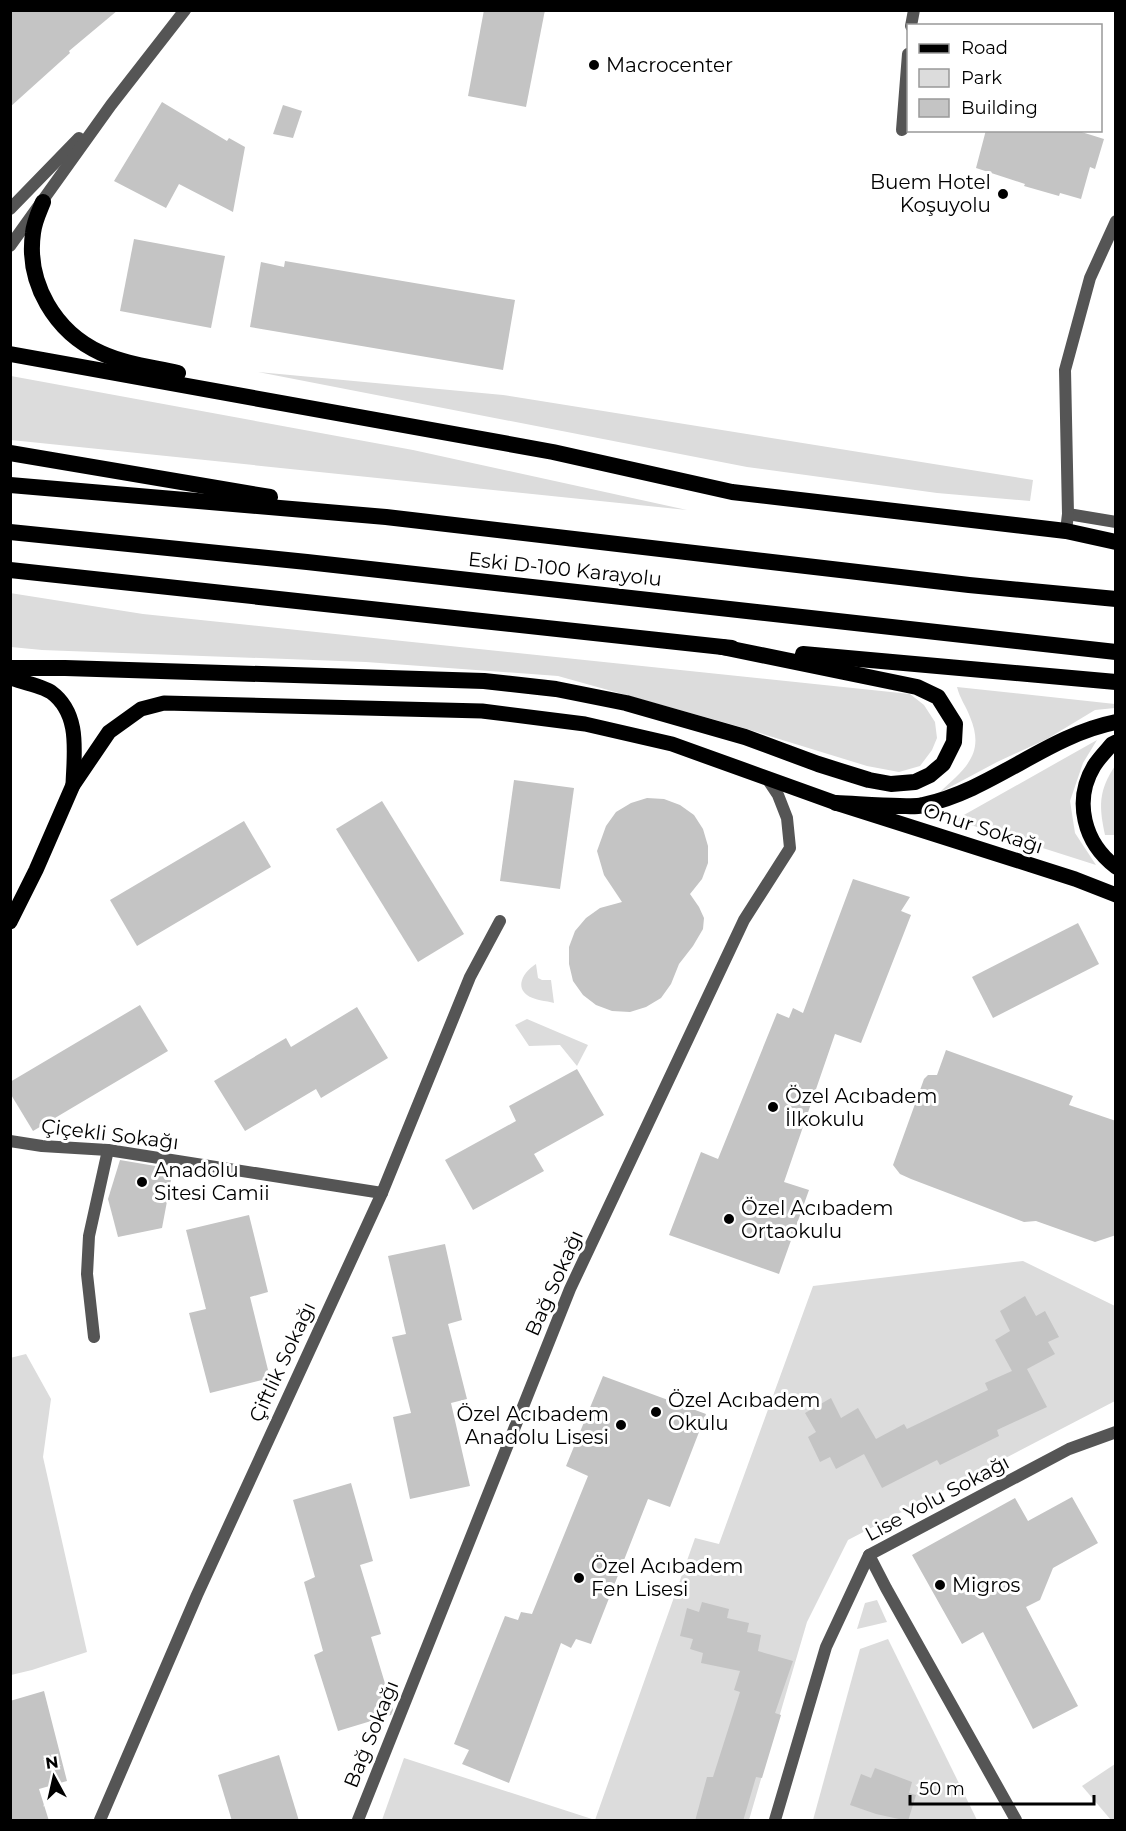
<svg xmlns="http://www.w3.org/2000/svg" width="1126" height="1831" viewBox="0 0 1126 1831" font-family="Montserrat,sans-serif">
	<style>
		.green { fill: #dcdcdc }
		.building { fill: #c4c4c4 }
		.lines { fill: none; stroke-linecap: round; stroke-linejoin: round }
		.minor { stroke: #555; stroke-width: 12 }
		.tertiary { stroke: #555; stroke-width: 12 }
		.primary { stroke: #000; stroke-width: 15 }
		.trunk { stroke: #000; stroke-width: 16 }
		.poi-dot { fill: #000; stroke: #fff; stroke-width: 2 }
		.labels { text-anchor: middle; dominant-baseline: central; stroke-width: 6; stroke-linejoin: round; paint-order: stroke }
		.poi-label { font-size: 20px; fill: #000; stroke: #fff; text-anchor: start }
		.street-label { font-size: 20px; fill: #000; stroke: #fff }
	</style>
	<rect width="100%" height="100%" fill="#fff"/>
	<g class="green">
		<polygon points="258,372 503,395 1033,480 1030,501 937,493 747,467"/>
		<polygon points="11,376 413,450 687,510 11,440"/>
		<polygon points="10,593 143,614 910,694 924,705 935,722 937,738 932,750 920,766 899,772 867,766 737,726 558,676 366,662 42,650 11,647"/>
		<path d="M 957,687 L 1115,704 L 1115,708 L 1095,710 L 1047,739 L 997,762 L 939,793 C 964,769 986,755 970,717 C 966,706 960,699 957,687 Z"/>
		<polygon points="1097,740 1083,763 1070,801 1075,833 1096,865 955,820"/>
		<path d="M 1115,766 L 1115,835 L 1105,835 C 1099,807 1098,791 1115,766 Z"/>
		<path d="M 536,964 L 538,978 L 542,980 L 551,980 L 554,1003 C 547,1001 533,1000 527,995 C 514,985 526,970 536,964 Z"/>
		<polygon points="527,1019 588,1045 577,1066 560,1045 529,1046 515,1025"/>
		<polygon points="1023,1261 1115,1306 1115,1401 848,1540 807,1622 749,1820 382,1820 404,1758 595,1820 695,1538 719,1544 813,1286"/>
		<polygon points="26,1354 51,1399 43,1457 87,1652 32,1670 11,1675 10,1358"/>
		<polygon points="877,1600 887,1622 857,1629 865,1603"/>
		<polygon points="888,1639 977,1820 813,1820 860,1649"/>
		<polygon points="1115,1764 1115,1820 1111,1820 1082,1786"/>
	</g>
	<g class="building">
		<polygon points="10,10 118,10 69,51 70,53 10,107"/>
		<polygon points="484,10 545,10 526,107 468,96"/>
		<polygon points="162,102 227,141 229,138 245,147 233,212 179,184 166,208 114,181"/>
		<polygon points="283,105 302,111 293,138 273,134"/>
		<polygon points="986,130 1075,130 1104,139 1095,169 1090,167 1081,199 1060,193 1059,196 1024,186 1025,184 976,168"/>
		<polygon points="134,239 225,256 211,328 120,311"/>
		<polygon points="285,261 515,300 503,370 250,327 261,262 284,267"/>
		<polygon points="514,780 574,788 560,889 500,881"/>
		<polygon points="647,798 664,799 680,805 694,815 703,829 708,846 708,863 702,879 690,894 699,907 704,918 703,929 693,946 679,964 671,984 661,998 646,1007 630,1012 612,1011 596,1005 583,995 573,981 569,964 569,947 575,931 586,918 600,908 622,902 604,875 597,851 606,826 616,812 631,803"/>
		<polygon points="382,801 464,934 418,962 336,829"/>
		<polygon points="244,821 271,867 137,946 110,900"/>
		<polygon points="853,879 910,897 901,911 911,915 861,1043 835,1034 784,1182 809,1190 779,1274 669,1235 701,1152 718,1159 777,1013 789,1018 793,1008 803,1013"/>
		<polygon points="1078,923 1099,964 993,1018 972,977"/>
		<polygon points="140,1005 168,1051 33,1131 10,1093 10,1082"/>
		<polygon points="357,1007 388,1058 321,1098 316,1089 245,1131 214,1081 286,1038 291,1047"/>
		<polygon points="946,1050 1073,1096 1069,1105 1116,1121 1116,1235 1095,1242 1036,1221 1024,1222 911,1179 900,1174 893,1165 924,1079 928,1075 937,1075"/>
		<polygon points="577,1069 604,1115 534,1154 544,1171 473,1210 445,1160 516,1121 509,1106"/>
		<polygon points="120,1160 173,1169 162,1228 118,1237 108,1199"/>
		<polygon points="249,1215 268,1292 250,1297 270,1378 210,1393 189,1313 206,1309 186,1230"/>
		<polygon points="445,1244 462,1320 448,1324 467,1399 451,1403 470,1486 410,1499 393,1417 411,1413 392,1337 406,1334 388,1256"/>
		<polygon points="1025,1296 1036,1316 1045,1311 1059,1337 1048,1342 1055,1354 1027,1369 1047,1407 997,1430 999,1436 940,1465 937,1460 882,1488 864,1454 836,1469 830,1457 820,1462 808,1437 816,1432 805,1413 831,1398 841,1418 858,1408 876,1439 904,1424 907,1429 988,1390 985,1383 1012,1371 995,1340 1010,1331 1000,1311"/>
		<polygon points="603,1376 706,1414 670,1507 648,1499 591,1644 576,1639 571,1648 561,1643 509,1783 462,1764 469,1750 454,1744 505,1616 518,1620 521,1612 532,1614 588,1476 566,1466"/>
		<polygon points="351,1483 373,1561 360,1565 381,1634 371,1637 393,1710 391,1715 338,1731 314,1655 323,1651 304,1582 315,1577 293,1500"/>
		<polygon points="1072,1497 1098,1543 1053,1568 1040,1600 1026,1607 1078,1706 1033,1729 983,1632 962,1644 912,1555 1015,1498 1028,1521"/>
		<polygon points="702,1602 729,1609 727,1618 749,1623 747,1632 761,1635 758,1651 793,1661 775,1713 781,1715 762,1778 756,1777 743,1821 695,1821 707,1777 713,1777 740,1692 734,1690 740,1671 701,1663 703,1653 690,1649 693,1639 680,1636 687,1608 699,1612"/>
		<polygon points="44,1691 67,1781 39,1789 49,1821 10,1821 10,1701"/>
		<polygon points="279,1755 299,1821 232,1821 218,1775"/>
		<polygon points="875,1768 912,1782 909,1793 916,1795 908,1821 876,1814 850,1805 861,1774 871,1778"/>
	</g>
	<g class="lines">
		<g class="minor">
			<polyline points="911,26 914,10"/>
			<polyline points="902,130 908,54"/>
			<polyline points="1068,514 1116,522"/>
			<polyline points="1066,531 1068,514 1065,370 1090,278 1116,221"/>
			<polyline points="10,1141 42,1146 108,1150 382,1193"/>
			<polyline points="94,1337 87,1274 89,1236 108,1150"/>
			<polyline points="869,1555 886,1588 1016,1820"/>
			<polyline points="100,1820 197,1595 382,1193 470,977 500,921"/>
			<polyline points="358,1820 570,1289 744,920 790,848 787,818 778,795 766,777"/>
			<polyline points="775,1820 826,1647 869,1555 1069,1449 1116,1432"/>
		</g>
		<g class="tertiary">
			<polyline points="10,209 79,138"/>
			<polyline points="10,246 111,105 185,10"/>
		</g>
		<g class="primary">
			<path d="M 10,678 C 22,682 42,686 51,692 C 81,714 74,753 73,785"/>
			<path d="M 1116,742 L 1112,744 C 1106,751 1099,758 1094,766 C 1073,801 1084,843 1116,867"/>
			<polyline points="10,922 36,870 73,785 109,732 141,709 164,703 482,711 585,724 672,744 836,803 1075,879 1116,895"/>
		</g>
		<g class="trunk">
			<path d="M 43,202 C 39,212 34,222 33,233 C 26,283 55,332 101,353 C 125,364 152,367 178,373"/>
			<polyline points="10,354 553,452 732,492 1066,531 1116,542"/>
			<polyline points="10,453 270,497"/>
			<polyline points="10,485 386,517 969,585 1116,599"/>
			<polyline points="10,532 307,562 1116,652"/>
			<polyline points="10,570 732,648"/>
			<polyline points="803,654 1116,682"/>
			<polyline points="10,668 65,668 484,681 556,689 626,703 745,737 818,764 869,780 891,784 915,782 930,775 943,764 954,742 955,724 938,697 917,687 722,647"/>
			<path d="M 836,803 C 858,804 879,806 900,806 C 908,806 916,807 923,805 C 993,790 1046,736 1116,722"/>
		</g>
	</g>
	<g class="poi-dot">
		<circle cx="594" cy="65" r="6"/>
		<circle cx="1003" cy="194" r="6"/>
		<circle cx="773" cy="1107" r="6"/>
		<circle cx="142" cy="1182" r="6"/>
		<circle cx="729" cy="1219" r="6"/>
		<circle cx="656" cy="1412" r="6"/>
		<circle cx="621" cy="1425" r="6"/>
		<circle cx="579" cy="1578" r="6"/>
		<circle cx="940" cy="1585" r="6"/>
	</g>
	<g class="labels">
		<g class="poi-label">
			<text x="606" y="65">Macrocenter</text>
			<text x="991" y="182" text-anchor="end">Buem Hotel<tspan x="991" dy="23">Koşuyolu</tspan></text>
			<text x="785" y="1096">Özel Acıbadem<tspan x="785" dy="23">İlkokulu</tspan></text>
			<text x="154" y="1170">Anadolu<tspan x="154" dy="23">Sitesi Camii</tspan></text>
			<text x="741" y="1208">Özel Acıbadem<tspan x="741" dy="23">Ortaokulu</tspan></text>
			<text x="668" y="1400">Özel Acıbadem<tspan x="668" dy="23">Okulu</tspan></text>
			<text x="609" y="1414" text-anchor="end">Özel Acıbadem<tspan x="609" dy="23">Anadolu Lisesi</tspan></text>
			<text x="591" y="1566">Özel Acıbadem<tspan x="591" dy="23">Fen Lisesi</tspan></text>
			<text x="952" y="1585">Migros</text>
		</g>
		<g class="street-label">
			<text transform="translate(565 569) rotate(6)">Eski D-100 Karayolu</text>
			<text transform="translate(983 828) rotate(18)">Onur Sokağı</text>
			<text transform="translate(110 1134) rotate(7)">Çiçekli Sokağı</text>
			<text transform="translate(554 1283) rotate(-66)">Bağ Sokağı</text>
			<text transform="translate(282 1362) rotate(-65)">Çiftlik Sokağı</text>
			<text transform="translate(937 1498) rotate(-28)">Lise Yolu Sokağı</text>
			<text transform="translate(371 1734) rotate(-68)">Bağ Sokağı</text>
		</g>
	</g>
	<rect width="1126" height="1831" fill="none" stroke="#000000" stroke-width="24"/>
	<rect x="907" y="24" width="195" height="108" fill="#ffffff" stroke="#999999" stroke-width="1.5"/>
	<rect x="919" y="44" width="30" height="9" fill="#000000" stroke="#999999" stroke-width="1.5"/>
	<text x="961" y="54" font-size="18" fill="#000000">Road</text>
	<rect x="919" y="69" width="30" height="18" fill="#dcdcdc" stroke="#999999" stroke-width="1.5"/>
	<text x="961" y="84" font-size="18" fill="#000000">Park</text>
	<rect x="919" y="99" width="30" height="18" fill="#c4c4c4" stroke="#999999" stroke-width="1.5"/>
	<text x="961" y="114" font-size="18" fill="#000000">Building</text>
	<g transform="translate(54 1777) rotate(352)" stroke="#ffffff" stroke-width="4.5" paint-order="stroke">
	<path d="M0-4.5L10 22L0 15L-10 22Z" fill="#000000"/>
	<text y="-9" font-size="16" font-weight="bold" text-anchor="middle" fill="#000000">N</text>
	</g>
	<path d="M910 1795v9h184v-9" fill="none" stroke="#000000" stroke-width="3"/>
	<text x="919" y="1795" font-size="18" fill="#000000" stroke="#ffffff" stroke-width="4.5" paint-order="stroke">50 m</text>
</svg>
